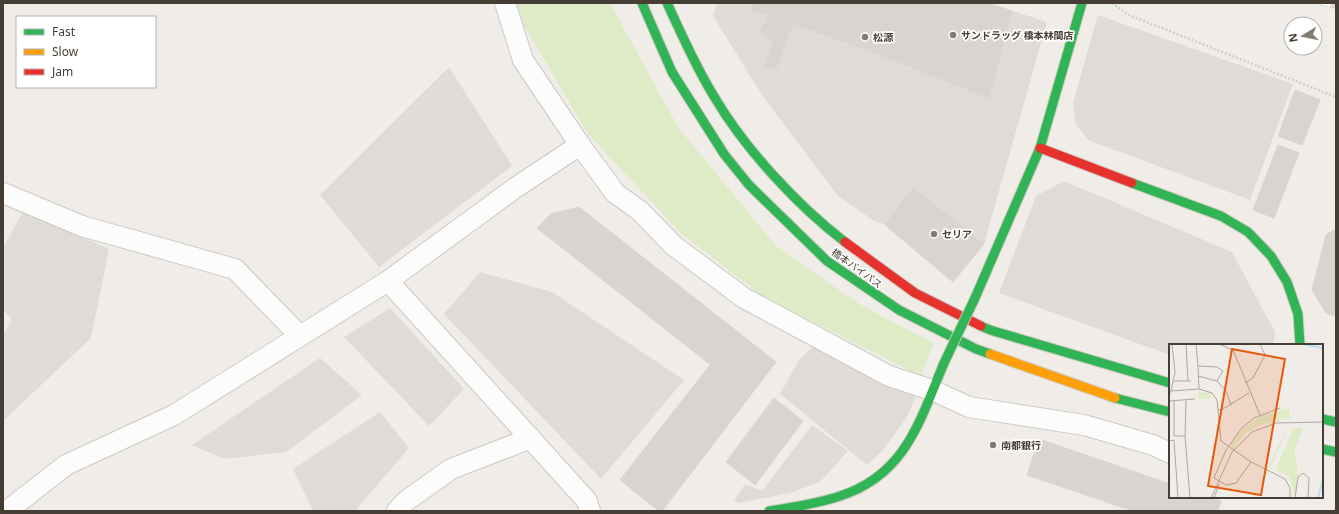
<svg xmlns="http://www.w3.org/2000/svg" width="1339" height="514" viewBox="0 0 1339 514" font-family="'Noto Sans','Noto Sans JP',sans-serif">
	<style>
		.green { fill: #dfebc6 }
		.parking { fill: #dfdcd8 }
		.building { fill: #d8d4cf; stroke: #d8d4ce }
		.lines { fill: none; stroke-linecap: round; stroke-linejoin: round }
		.street-casing { stroke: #ccc9c4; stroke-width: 22 }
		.fast-casing { stroke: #d0cabf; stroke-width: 11 }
		.slow-casing { stroke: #d0cabf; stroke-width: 11 }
		.jam-casing { stroke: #d0cabf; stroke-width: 11 }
		.path { stroke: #d1cdc9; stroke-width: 2.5; stroke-dasharray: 2 2; stroke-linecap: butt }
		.street { stroke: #fdfcfc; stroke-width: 20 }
		.fast { stroke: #30b455; stroke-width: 9 }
		.slow { stroke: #ff9f0a; stroke-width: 9 }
		.jam { stroke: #e5322d; stroke-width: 9 }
		.rail-casing { stroke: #d9d9d8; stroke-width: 4.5 }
		.rail { stroke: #fff; stroke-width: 3; stroke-dasharray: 9; stroke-linecap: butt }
		.fast-bridge-casing { stroke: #d0cabf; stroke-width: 11; stroke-linecap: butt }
		.fast-bridge { stroke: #30b455; stroke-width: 9 }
		.poi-dot { fill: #827b73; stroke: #fff; stroke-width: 1.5 }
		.labels { text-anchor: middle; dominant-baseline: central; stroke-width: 3.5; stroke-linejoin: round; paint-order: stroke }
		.poi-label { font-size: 10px; font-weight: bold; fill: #463e34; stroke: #fff; text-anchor: start }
		.street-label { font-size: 10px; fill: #463e34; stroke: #fff }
		.inset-river { fill: none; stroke: #b6dcf0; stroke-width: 2 }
		.inset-road { fill: none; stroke: #aca7a0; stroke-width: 1 }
		.view { fill: #e8590c; fill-opacity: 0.15; stroke: #e8590c; stroke-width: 2 }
		.inset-edge { fill: none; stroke: #463e34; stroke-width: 2 }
	</style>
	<rect width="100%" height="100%" fill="#f0ede8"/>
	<polygon class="green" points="511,3 610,3 678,127 777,247 864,307 934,343 920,376 762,296 682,234 588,134"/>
	<g class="parking">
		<polygon points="717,3 988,3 1047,22 984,244 972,254 874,221 838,196 764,98 713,16"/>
		<polygon points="1098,15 1293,84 1250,200 1088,140 1075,123 1073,103"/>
		<polygon points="449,67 512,166 379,267 320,195"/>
		<polygon points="1064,181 1232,252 1275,332 1273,345 1170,345 1170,355 999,293 1036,196"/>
		<polygon points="24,210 109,249 91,338 3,421 3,335 12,320 3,309 3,248"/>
		<polygon points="480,272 552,292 684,380 601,479 444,314"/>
		<polygon points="390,308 464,389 429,426 344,337"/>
		<polygon points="816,344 916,397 907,417 883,450 867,465 780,394 799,360"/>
		<polygon points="320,358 362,395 286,452 224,459 192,445"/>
		<polygon points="380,412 409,448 355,511 313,511 293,469"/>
		<polygon points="812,425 848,451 820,482 790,493 739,503 734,500 745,484 762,491"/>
	</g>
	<g class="building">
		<polygon points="754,3 913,3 891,59 793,23 776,68 765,66 774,40 760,33 769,14 752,11"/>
		<polygon points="913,3 988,3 1012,11 989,98 891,59"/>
		<polygon points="1295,90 1320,100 1302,145 1278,136"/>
		<polygon points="1278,145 1299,153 1274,218 1253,210"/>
		<polygon points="913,188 984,244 953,282 885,225"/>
		<polygon points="579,207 776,362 750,396 537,228 551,214"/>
		<polygon points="1336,229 1336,316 1326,313 1312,290 1326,235"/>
		<polygon points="710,365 750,396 662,511 659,511 620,480"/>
		<polygon points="774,398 803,421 755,485 726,462"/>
		<polygon points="1039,439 1170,484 1170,497 1209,497 1221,501 1218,511 1133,511 1027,475"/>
	</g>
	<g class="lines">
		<g class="street-casing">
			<g id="street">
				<polyline points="505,3 523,60 580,145 615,193 640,211 674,246 744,298 889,376 932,390 969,407 1084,425 1153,445 1170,453"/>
				<polyline points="3,193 82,226 235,269 299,335"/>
				<polyline points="388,281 587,501 590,511"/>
				<polyline points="7,511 66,465 174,415 388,281 515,188 580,145"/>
				<polyline points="397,511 406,501 451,469 531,438"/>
			</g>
		</g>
		<g class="fast-casing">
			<g id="fast">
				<polyline points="642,3 672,72 724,154 749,185 827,261 899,310 976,349 990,354"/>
				<path d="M 667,3 C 682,35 696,68 715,98 C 745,149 798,206 845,242"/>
				<polyline points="1132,183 1221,216 1248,232 1271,256 1287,282 1298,314 1300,345"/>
				<polyline points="975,298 1040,148 1082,3"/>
				<polyline points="981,326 990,330 1170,383"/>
				<polyline points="1115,398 1170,412"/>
				<polyline points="1322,419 1336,422"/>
				<polyline points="1322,449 1336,452"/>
				<path d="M 769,511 C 793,507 817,504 840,496 C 906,475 920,420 944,363"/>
			</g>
		</g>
		<g class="slow-casing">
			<polyline id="slow" points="990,354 1115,398"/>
		</g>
		<g class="jam-casing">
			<g id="jam">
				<polyline points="1040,148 1132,183"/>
				<polyline points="845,242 915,293 981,326"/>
			</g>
		</g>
		<g class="path">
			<polyline points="1112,3 1129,15 1336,97"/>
			<polyline points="1335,511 1336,507"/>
		</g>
		<use href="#street" class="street"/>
		<use href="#fast" class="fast"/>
		<use href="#slow" class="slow"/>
		<use href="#jam" class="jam"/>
		<g class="rail-casing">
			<polyline id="rail" points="1322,3 1336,7"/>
		</g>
		<use href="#rail" class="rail"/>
		<g class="fast-bridge-casing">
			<polyline id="fast-bridge" points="944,363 975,298"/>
		</g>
		<use href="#fast-bridge" class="fast-bridge"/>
	</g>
	<g class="poi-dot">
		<circle cx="953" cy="35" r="4"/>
		<circle cx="865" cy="37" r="4"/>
		<circle cx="934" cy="234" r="4"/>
		<circle cx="993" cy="445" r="4"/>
	</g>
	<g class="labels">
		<g class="poi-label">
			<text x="961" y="35">サンドラッグ 橋本林間店</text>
			<text x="873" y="37">松源</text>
			<text x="942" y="234">セリア</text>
			<text x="1001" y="445">南都銀行</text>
		</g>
		<g class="street-label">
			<text transform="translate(857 268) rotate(36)">橋本バイパス</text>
		</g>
	</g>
	<g transform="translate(1169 344)">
		<rect width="154" height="154" fill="#f0ede8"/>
		<path d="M 29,48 L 39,49 L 44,54 L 30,55 ZM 120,64 L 121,74 L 91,81 L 77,89 L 64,104 L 61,101 L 72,87 L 92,72 ZM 124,84 L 134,84 L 125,108 L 129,127 L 126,151 L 120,133 L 107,126 ZM 117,89 L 101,125 L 99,124 L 114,92 Z" fill="#dfebc6"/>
		<path class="inset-river" d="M 133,0 L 154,4M 149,154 L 154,136"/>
		<path class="inset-road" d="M 17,0 L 19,37M 27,0 L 29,22M 50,0 L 64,6 L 91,71M 29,32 L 48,37 L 57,47 L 62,61M 5,37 L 22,37M 76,39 L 84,34 L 96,11 L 91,0M 30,45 L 29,22 L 48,23 L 54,27 L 48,37M 2,47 L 6,28 L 3,0M 0,51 L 2,47 L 30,45 L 43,49 L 48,56 L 52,97 L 82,118 L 116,135 L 121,144 L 121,154M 17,56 L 16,92 L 21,154M 0,57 L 26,55M 5,57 L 5,92 L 16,92M 49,66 L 54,65 L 80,49M 0,97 L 5,96 L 9,154M 82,118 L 67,139 L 57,141 L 45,134 L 57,106 L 72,85 L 85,74 L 111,64M 42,154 L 63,108 L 83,88 L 107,79 L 154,78M 45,154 L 50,140M 126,154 L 129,133 L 134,129 L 140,134 L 139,154"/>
		<path class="view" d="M 63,5 L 116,15 L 92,151 L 39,142 Z"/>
		<rect width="154" height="154" class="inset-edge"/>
	</g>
	<rect width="1339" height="514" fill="none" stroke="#463e34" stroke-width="8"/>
	<rect x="16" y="16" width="140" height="72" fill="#ffffff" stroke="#b5b2ae"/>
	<rect x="24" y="29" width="20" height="6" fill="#30b455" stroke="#b5b2ae"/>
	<text x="52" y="36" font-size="12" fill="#463e34">Fast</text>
	<rect x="24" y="49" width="20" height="6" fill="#ff9f0a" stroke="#b5b2ae"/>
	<text x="52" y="56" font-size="12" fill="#463e34">Slow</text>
	<rect x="24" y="69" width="20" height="6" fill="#e5322d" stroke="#b5b2ae"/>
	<text x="52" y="76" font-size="12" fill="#463e34">Jam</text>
	<g transform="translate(1303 36) rotate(260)"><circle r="19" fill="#ffffff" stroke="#b5b2ae"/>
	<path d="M0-3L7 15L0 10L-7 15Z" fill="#827b73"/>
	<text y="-6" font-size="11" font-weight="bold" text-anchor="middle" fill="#463e34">N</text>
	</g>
</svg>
